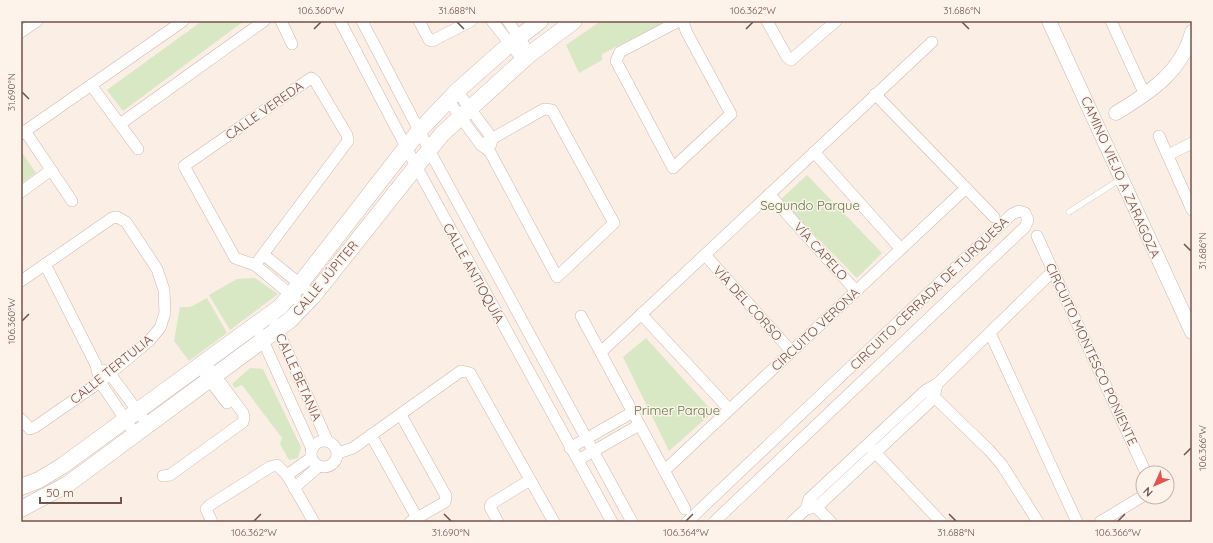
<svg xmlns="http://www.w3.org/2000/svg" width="1213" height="543" viewBox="0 0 1213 543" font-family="Quicksand,sans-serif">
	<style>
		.green { fill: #d9e8c4 }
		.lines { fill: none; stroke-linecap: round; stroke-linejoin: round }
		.service-casing { stroke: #cfb7af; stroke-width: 6 }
		.minor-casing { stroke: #cfb7af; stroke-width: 12 }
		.tertiary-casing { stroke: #cfb7af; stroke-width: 15 }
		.secondary-casing { stroke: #d1b6ac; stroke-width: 17 }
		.service { stroke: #fff; stroke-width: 5.5 }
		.minor { stroke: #fff; stroke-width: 11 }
		.tertiary { stroke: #fff; stroke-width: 14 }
		.secondary { stroke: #fff; stroke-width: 16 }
		.ticks { fill: none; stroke: #73524b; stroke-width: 1.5 }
		.labels { text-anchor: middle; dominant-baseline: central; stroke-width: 3; stroke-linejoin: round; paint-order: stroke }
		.street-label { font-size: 13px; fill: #73524b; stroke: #fef3eb }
		.park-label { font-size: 13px; fill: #5d7843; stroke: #fef3eb }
		.neatline { fill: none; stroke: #73524b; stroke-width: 1.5 }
		.ticks-label { font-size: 10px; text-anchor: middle; fill: #73524b }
	</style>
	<rect width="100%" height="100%" fill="#fbeee5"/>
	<g class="green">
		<polygon points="202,21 244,21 123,111 107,90"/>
		<polygon points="601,21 660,21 661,24 602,54 602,60 579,73 566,45"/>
		<polygon points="21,151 36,173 21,184"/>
		<polygon points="807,175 882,253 857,278 780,200"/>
		<polygon points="255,278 278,294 230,330 209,295 237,279"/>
		<polygon points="207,298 227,333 189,361 174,341 180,307 190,307"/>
		<polygon points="646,338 713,412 669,451 623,357"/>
		<polygon points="250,368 263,369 301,447 298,458 289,460 280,444 282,438 242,385 235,388 232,384"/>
	</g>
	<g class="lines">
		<g class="service-casing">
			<polyline id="service" points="1069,212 1121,179"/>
		</g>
		<g class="minor-casing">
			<g id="minor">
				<polyline points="281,21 292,44"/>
				<polyline points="340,21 416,166 612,522"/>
				<polyline points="362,21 434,159 632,522"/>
				<polyline points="419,21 429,40 432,41 471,21"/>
				<polyline points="492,21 523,60"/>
				<polyline points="508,21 530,54"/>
				<polyline points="679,21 620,52 616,61 673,168 731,114 686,31 683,21"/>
				<polyline points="767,21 787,57 791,60 836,21"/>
				<polyline points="1111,21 1145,95"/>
				<polyline points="21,32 37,21"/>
				<polyline points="91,85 138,149"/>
				<polyline points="457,91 492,138 491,144"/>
				<polyline points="875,94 994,217"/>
				<polyline points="448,100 481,145 490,152 557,277 614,223 552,110 544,109 481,145"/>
				<polyline points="120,124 264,21"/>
				<polyline points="25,131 72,201"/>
				<polyline points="21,134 183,21"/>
				<polyline points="1159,136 1192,210"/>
				<polyline points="814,152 901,249"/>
				<polyline points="1168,155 1192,143"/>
				<polyline points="21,192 51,170"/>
				<polyline points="769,194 856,291"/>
				<polyline points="1037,236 1146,473"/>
				<polyline points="264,255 306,289"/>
				<polyline points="705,255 791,351"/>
				<polyline points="45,264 96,365 100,382 135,434"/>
				<polyline points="255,265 348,141 347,135 315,81 311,78 184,166 235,258 255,265 296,299"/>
				<polyline points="21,281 112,218 117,217 126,222 157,269 164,290 165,313 160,328 149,341 100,382 35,427 30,429 21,419"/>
				<polyline points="641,314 729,409"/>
				<polyline points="581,316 685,509"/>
				<polyline points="275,324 327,440"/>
				<polyline points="990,333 1077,522"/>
				<polyline points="260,334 312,449"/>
				<polyline points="601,352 932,42"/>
				<polyline points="103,370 110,374 148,425"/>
				<polyline points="205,374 227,403"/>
				<polyline points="930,393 989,450 1002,465 1038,522"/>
				<polyline points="401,415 446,496 445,502 410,522"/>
				<polyline points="371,435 417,518"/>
				<circle cx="324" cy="454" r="13"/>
				<polyline points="570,448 633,412"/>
				<polyline points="871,448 941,522"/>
				<polyline points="338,453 353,448 461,371 470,373 554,522"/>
				<polyline points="578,460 639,425"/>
				<polyline points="664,471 966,188"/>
				<polyline points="287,475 311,458"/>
				<polyline points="163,476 170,475 243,422 244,417 243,413 211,370"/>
				<polyline points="294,488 319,466"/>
				<polyline points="812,503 831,522"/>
				<polyline points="806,509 817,507 934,398 937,384"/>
				<polyline points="212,522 206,509 210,505 270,467 277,465 287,475 314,522"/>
				<polyline points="498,522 490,507 491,504 530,480"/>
				<polyline points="687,522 1012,214 1019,211 1025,213 1028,220 1025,227 714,522"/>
				<polyline points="792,522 806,509 809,499 926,390 937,384 1053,271"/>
				<polyline points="1100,522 1143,496"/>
			</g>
		</g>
		<g class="tertiary-casing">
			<g id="tertiary">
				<polyline points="1049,21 1192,332"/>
				<path d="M 1116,113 C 1149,93 1182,72 1192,32"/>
			</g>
		</g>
		<g class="secondary-casing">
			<g id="secondary">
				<polyline points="21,487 39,480 62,466 280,307 300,284 419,131 457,91 510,44 540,21"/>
				<polyline points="21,509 68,484 290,320 314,295 442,134 530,54 574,21"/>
			</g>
		</g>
		<use href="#service" class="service"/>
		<use href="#minor" class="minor"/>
		<use href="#tertiary" class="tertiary"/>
		<use href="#secondary" class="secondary"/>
	</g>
	<path class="ticks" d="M 457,22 L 464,29M 962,22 L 969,29M 314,29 L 321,22M 746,29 L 753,22M 22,92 L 29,99M 1184,244 L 1191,251M 22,321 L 29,314M 1184,455 L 1191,448M 444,514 L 451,521M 949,514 L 956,521M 254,521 L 261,514M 686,521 L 693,514M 1118,521 L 1125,514"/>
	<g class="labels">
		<g class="street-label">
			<text transform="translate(264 110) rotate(-35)">CALLE VEREDA</text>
			<text transform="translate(1121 177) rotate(66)">CAMINO VIEJO A ZARAGOZA</text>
			<text transform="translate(821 251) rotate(48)">VÍA CAPELO</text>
			<text transform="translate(474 273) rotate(61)">CALLE ANTIOQUÍA</text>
			<text transform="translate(325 278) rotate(-50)">CALLE JÚPITER</text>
			<text transform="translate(929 293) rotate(-44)">CIRCUITO CERRADA DE TURQUESA</text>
			<text transform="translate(748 303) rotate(48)">VÍA DEL CORSO</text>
			<text transform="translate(815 329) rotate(-43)">CIRCUITO VERONA</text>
			<text transform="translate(1092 354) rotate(65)">CIRCUITO MONTESCO PONIENTE</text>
			<text transform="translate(111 369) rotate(-39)">CALLE TERTULIA</text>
			<text transform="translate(299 377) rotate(66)">CALLE BETANIA</text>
		</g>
		<g class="park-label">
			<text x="810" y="205">Segundo Parque</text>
			<text x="677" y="410">Primer Parque</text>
		</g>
	</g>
	<rect width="1213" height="543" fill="none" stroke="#fef3eb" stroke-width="44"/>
	<g transform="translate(1155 485) rotate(225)"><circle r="19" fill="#fef3eb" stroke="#c6b3ab"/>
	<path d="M0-3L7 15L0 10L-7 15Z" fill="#e1544f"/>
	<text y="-6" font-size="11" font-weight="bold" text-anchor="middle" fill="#73524b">N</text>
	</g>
	<path d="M40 497v6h81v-6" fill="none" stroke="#73524b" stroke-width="2"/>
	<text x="46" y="497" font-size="12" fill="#73524b" stroke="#fef3eb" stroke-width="3" paint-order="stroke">50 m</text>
	<rect x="22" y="22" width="1169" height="499" class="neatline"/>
	<g class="ticks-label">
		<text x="321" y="14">106.360°W</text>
		<text x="457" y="14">31.688°N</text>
		<text x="753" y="14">106.362°W</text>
		<text x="962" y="14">31.686°N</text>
		<text transform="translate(11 92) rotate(-90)" y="4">31.690°N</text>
		<text transform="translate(1202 251) rotate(-90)" y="4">31.686°N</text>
		<text transform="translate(11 321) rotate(-90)" y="4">106.360°W</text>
		<text transform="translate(1202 448) rotate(-90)" y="4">106.366°W</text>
		<text x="254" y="536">106.362°W</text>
		<text x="451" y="536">31.690°N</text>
		<text x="686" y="536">106.364°W</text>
		<text x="956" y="536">31.688°N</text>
		<text x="1118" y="536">106.366°W</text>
	</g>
</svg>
